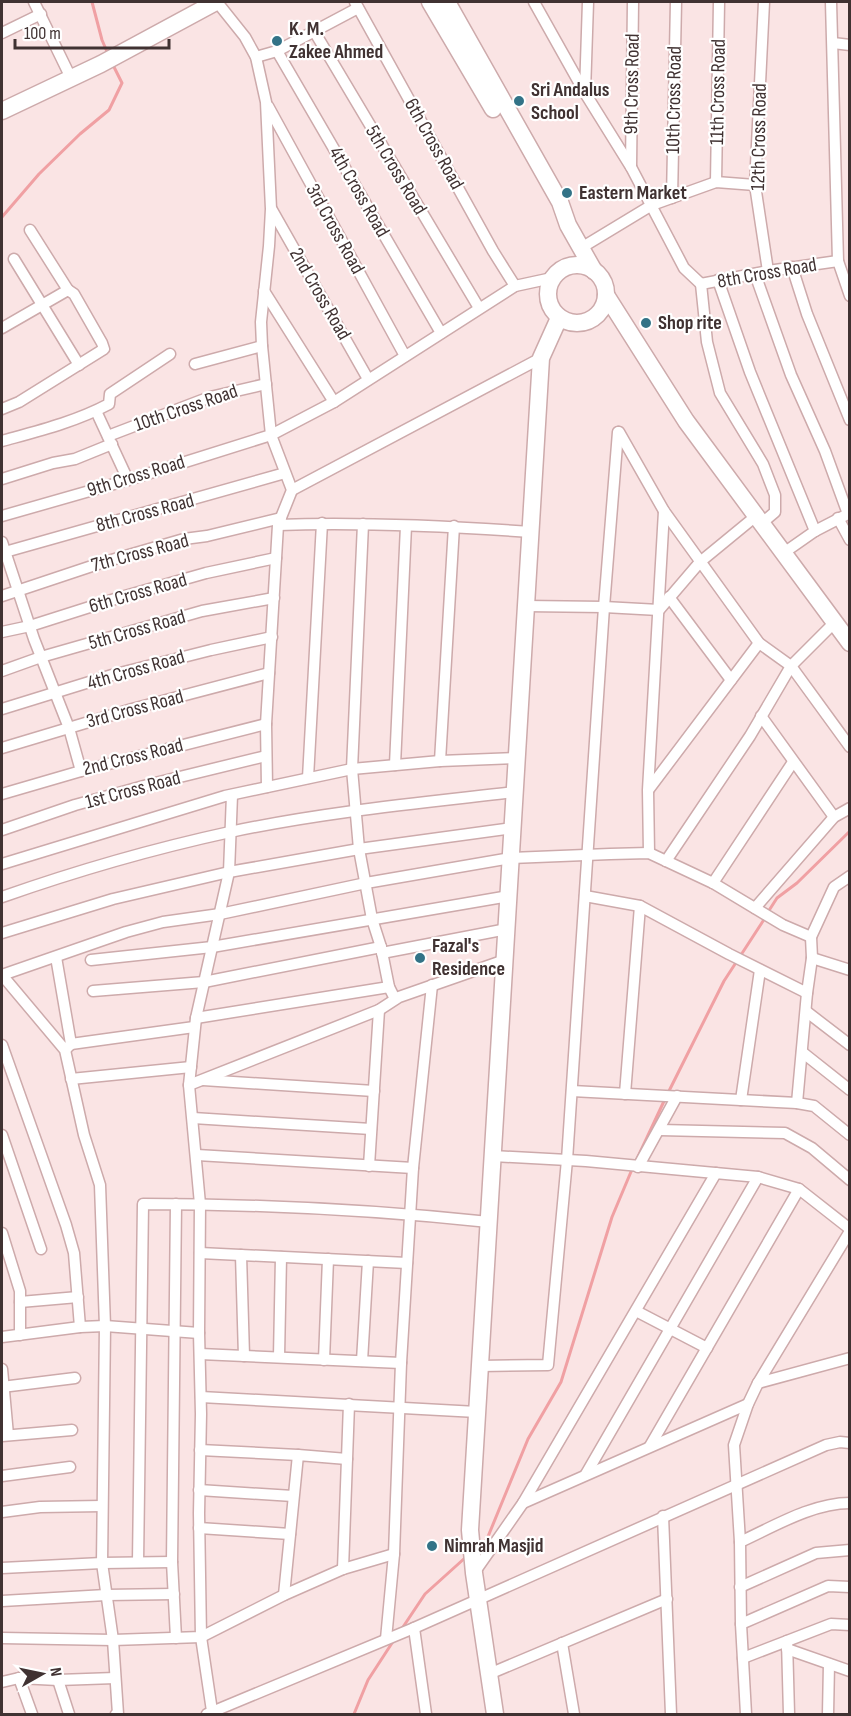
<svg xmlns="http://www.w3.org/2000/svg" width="851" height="1716" viewBox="0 0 851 1716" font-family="'Sofia Sans Condensed',sans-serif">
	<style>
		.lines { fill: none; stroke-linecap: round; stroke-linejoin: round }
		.stream { stroke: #f0a0a3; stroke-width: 3 }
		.street-casing { stroke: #cdaaab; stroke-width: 13 }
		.secondary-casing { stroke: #cdaaab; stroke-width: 19 }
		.street { stroke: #fff; stroke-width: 10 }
		.secondary { stroke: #fff; stroke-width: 16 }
		.poi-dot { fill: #337387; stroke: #fff; stroke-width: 2 }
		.labels { text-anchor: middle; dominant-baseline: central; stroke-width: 4.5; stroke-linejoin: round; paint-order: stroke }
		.poi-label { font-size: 20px; font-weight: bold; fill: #403232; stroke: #fff; text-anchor: start }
		.street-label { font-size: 20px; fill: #403232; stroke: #fff }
	</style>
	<rect width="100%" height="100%" fill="#fae4e4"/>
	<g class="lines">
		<g class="stream">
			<polyline points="92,2 102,40 108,54"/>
			<polyline points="2,217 39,174 80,134 109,110 122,83 112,63"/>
			<polyline points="768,912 777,898 797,883 850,831"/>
			<polyline points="668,1093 724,981 765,918"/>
			<polyline points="636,1161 665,1099"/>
			<polyline points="478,1547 487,1539 528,1439 561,1382 612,1217 633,1167"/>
			<polyline points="401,1630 425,1594 466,1557"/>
			<polyline points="354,1714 368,1680 394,1640"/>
		</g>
		<g class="street-casing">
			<g id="street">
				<polyline points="34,2 71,78"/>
				<polyline points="217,2 245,37 256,57 266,102 271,209 269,246 261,322 262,346 271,435 292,490 278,525 266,724 267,787"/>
				<polyline points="355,2 493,251 515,286"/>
				<polyline points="534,2 585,93 631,167 684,268 701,284 768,271 838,261"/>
				<polyline points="764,2 755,185 768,271"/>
				<polyline points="831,2 838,261 850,296"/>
				<polyline points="314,31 479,308"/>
				<polyline points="2,33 41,14"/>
				<polyline points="833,43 850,45"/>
				<polyline points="277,51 441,333"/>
				<polyline points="256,57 277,51 358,8"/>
				<polyline points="585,92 588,2"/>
				<polyline points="268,106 405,356"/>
				<polyline points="631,167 633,2"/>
				<polyline points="716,182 719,2"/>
				<polyline points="672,198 676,2"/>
				<polyline points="272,210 368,379"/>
				<polyline points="30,230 68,290"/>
				<polyline points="581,248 652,205 716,182 755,185"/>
				<polyline points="14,259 79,365"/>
				<polyline points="792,267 807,314 850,420"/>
				<polyline points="755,274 791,375 825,451 848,514"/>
				<polyline points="718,280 750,372 815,531"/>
				<polyline points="701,284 707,342 720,393 763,464 775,495 775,512 762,523"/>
				<polyline points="264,291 334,402"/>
				<polyline points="2,328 68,290 74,294 102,343 104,349 19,402 2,409"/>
				<polyline points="195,364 262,346"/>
				<polyline points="96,411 128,480"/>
				<polyline points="619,432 664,511 759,643 791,666 850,747"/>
				<polyline points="108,436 210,397 266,384"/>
				<path d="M 2,441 C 38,431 75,422 109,404 L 110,394 L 170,354"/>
				<polyline points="2,479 53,463 75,459 112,444"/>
				<polyline points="292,490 541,358"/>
				<polyline points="2,516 128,480 271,435 334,402 515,286 552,278"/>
				<polyline points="838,518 850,540"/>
				<polyline points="363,524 352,769 359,849 372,919 381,947 389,987 395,999"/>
				<path d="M 278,525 C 362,522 447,526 531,532"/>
				<polyline points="2,542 34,639 69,728 81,771"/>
				<polyline points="5,552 285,473"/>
				<polyline points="785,552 815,531 850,513"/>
				<polyline points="2,596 101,563 184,539 207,536 281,518"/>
				<polyline points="669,597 731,680"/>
				<polyline points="526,606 604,607 659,610 700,562 756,516"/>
				<polyline points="2,632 30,626 118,598 206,573 276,558"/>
				<polyline points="2,671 41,657 202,611 274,598"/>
				<polyline points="2,709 112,675 211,650 272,637"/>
				<polyline points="761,716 834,817"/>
				<polyline points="2,748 132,709 269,673"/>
				<polyline points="440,761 454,526"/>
				<polyline points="395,765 406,526"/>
				<polyline points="308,778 322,523"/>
				<polyline points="649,789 759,643"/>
				<polyline points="2,794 81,771 266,724"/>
				<polyline points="2,830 75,805 151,784 266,756"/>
				<polyline points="649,853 648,790 664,511"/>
				<polyline points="666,861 750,736 791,666 835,622"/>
				<polyline points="2,864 225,796 352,769 440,761 517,758"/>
				<polyline points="713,883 793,762"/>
				<polyline points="585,896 640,906 729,954 807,993"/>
				<path d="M 2,897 C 76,871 152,849 230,832 C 323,812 420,803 515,792"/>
				<polyline points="755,908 834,817 850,808"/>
				<polyline points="2,933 113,899 229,872 359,849 513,828"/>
				<polyline points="382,953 507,929"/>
				<polyline points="56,957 71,1044 66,1049"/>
				<polyline points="812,958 850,970"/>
				<polyline points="91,960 212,947 509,896"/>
				<polyline points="2,975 126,932 163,922 220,914 366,883 511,858 610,854 649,853 713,883 783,925 811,937"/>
				<polyline points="2,975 65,1050 84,1135 100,1185 105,1326 102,1563 113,1640 118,1714 116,1714"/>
				<polyline points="93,991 204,982 381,947"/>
				<polyline points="807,1012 850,1045"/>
				<polyline points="196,1018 389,987"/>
				<polyline points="71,1044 194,1027"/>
				<polyline points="2,1045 66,1225 74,1253 80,1327"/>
				<polyline points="802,1052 850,1090"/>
				<polyline points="71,1079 191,1067"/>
				<polyline points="203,1080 374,1091"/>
				<polyline points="189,1085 379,1010 399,997 505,960"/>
				<polyline points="572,1091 797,1103 814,1106 850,1135"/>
				<polyline points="625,1094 640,906"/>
				<polyline points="741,1100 760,970"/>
				<polyline points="797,1103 807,993 812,958 811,937 834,887 850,876"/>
				<polyline points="193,1118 371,1129"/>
				<polyline points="660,1130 785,1133 812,1148 850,1180"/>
				<polyline points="2,1135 41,1249"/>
				<polyline points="197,1155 413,1168"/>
				<polyline points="493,1156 586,1161 758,1177 799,1189 850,1229"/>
				<polyline points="369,1166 379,1010"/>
				<polyline points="638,1167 677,1096"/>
				<polyline points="176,1204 172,1562 176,1638"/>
				<polyline points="2,1233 20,1291 20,1335"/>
				<polyline points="200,1253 407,1263"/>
				<polyline points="241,1255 244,1356"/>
				<polyline points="20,1302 78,1297"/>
				<polyline points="636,1311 707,1348"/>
				<polyline points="2,1337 80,1327 105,1326 199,1333"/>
				<polyline points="200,1354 401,1363"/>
				<polyline points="279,1357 281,1257"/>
				<polyline points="324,1360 328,1259"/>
				<polyline points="362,1361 368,1261"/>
				<polyline points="480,1366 548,1365 567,1160 604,607 618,432"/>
				<polyline points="2,1369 8,1435"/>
				<polyline points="758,1383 850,1358"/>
				<polyline points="2,1387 75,1378"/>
				<polyline points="201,1397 477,1412"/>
				<polyline points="2,1436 72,1430"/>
				<polyline points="650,1446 799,1189"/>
				<polyline points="200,1450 298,1455"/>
				<polyline points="586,1474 758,1177"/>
				<polyline points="2,1476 70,1467"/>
				<polyline points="199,1490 293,1496"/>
				<polyline points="523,1503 748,1404"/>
				<polyline points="2,1512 40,1507 102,1506"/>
				<polyline points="663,1516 671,1714"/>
				<polyline points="199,1528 290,1534"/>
				<path d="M 740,1542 C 773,1527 812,1503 850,1503"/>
				<path d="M 138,1562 L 143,1204 C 258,1204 374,1210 489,1222"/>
				<polyline points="2,1568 102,1563 172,1562"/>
				<polyline points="343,1569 349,1404"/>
				<polyline points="474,1573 523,1503 716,1173"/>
				<polyline points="740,1587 816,1553 850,1550"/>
				<polyline points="284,1595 298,1455 347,1459"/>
				<polyline points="2,1601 106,1595 174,1594"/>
				<polyline points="741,1624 828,1586 850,1587"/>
				<polyline points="414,1628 426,1714"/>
				<polyline points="2,1638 113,1640 201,1637 284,1595 343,1569 394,1554"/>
				<polyline points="386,1639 394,1554 401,1363 413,1168 432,985"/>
				<polyline points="787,1641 789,1714"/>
				<polyline points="562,1643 574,1714"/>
				<polyline points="787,1649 850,1671"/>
				<polyline points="743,1658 831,1624 850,1625"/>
				<polyline points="489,1674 667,1599"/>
				<polyline points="19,1678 32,1714"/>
				<polyline points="58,1680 69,1714"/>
				<polyline points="2,1682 19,1678 58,1680 115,1678"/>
				<polyline points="212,1711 201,1637 199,1513 201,1414 199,1333 200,1204 189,1085 196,1018 229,872 232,795"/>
				<polyline points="207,1714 414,1628 826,1445 840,1442 850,1443"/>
				<polyline points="746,1714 741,1624 740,1542 734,1445 748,1404 758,1383 850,1231"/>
				<polyline points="828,1714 829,1664"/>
			</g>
		</g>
		<g class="secondary-casing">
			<g id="secondary">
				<polyline points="430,2 493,109"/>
				<polyline points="447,2 560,202 568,225 594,271"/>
				<polyline points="2,111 101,64 216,2"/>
				<circle cx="577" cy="294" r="29"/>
				<polyline points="606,295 686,421 850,643"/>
				<polyline points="495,1714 474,1573 470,1530 541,358 559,318"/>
			</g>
		</g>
		<use href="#street" class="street"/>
		<use href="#secondary" class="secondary"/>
	</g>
	<g class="poi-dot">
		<circle cx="277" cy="41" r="6"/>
		<circle cx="519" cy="101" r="6"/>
		<circle cx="567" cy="193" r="6"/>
		<circle cx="646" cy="323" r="6"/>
		<circle cx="420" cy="958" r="6"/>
		<circle cx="432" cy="1546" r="6"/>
	</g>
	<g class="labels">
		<g class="poi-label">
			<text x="289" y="29">K. M.<tspan x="289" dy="23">Zakee Ahmed</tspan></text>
			<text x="531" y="90">Sri Andalus<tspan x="531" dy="23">School</tspan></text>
			<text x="579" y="193">Eastern Market</text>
			<text x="658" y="323">Shop rite</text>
			<text x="432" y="946">Fazal's<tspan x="432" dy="23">Residence</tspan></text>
			<text x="444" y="1546">Nimrah Masjid</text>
		</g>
		<g class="street-label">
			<text transform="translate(632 84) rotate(-89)">9th Cross Road</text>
			<text transform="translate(718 92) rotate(-89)">11th Cross Road</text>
			<text transform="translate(674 100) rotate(-89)">10th Cross Road</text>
			<text transform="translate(759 137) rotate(-89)">12th Cross Road</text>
			<text transform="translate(434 144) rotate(61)">6th Cross Road</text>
			<text transform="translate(396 170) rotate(59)">5th Cross Road</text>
			<text transform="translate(359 192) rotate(60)">4th Cross Road</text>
			<text transform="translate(335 229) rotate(61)">3rd Cross Road</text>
			<text transform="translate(767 273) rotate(-10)">8th Cross Road</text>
			<text transform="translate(320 294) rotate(60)">2nd Cross Road</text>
			<text transform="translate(186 408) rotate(-19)">10th Cross Road</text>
			<text transform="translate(136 476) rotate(-17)">9th Cross Road</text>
			<text transform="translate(145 513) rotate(-15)">8th Cross Road</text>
			<text transform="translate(140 553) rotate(-15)">7th Cross Road</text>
			<text transform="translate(138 593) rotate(-16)">6th Cross Road</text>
			<text transform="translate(137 630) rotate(-16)">5th Cross Road</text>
			<text transform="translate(136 670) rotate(-16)">4th Cross Road</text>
			<text transform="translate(135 709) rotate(-15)">3rd Cross Road</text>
			<text transform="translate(133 757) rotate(-14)">2nd Cross Road</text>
			<text transform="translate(133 790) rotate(-15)">1st Cross Road</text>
		</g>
	</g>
	<rect width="851" height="1716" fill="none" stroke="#403232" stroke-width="6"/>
	<g transform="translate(42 1674) rotate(81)" stroke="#ffffff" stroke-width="4.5" paint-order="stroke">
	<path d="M0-4.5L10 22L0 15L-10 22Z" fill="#403232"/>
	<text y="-9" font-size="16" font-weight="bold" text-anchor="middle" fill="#403232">N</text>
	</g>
	<path d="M15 39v9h154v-9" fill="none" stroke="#403232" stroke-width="3"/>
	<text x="24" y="39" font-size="18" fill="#403232" stroke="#ffffff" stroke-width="4.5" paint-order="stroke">100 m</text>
</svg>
